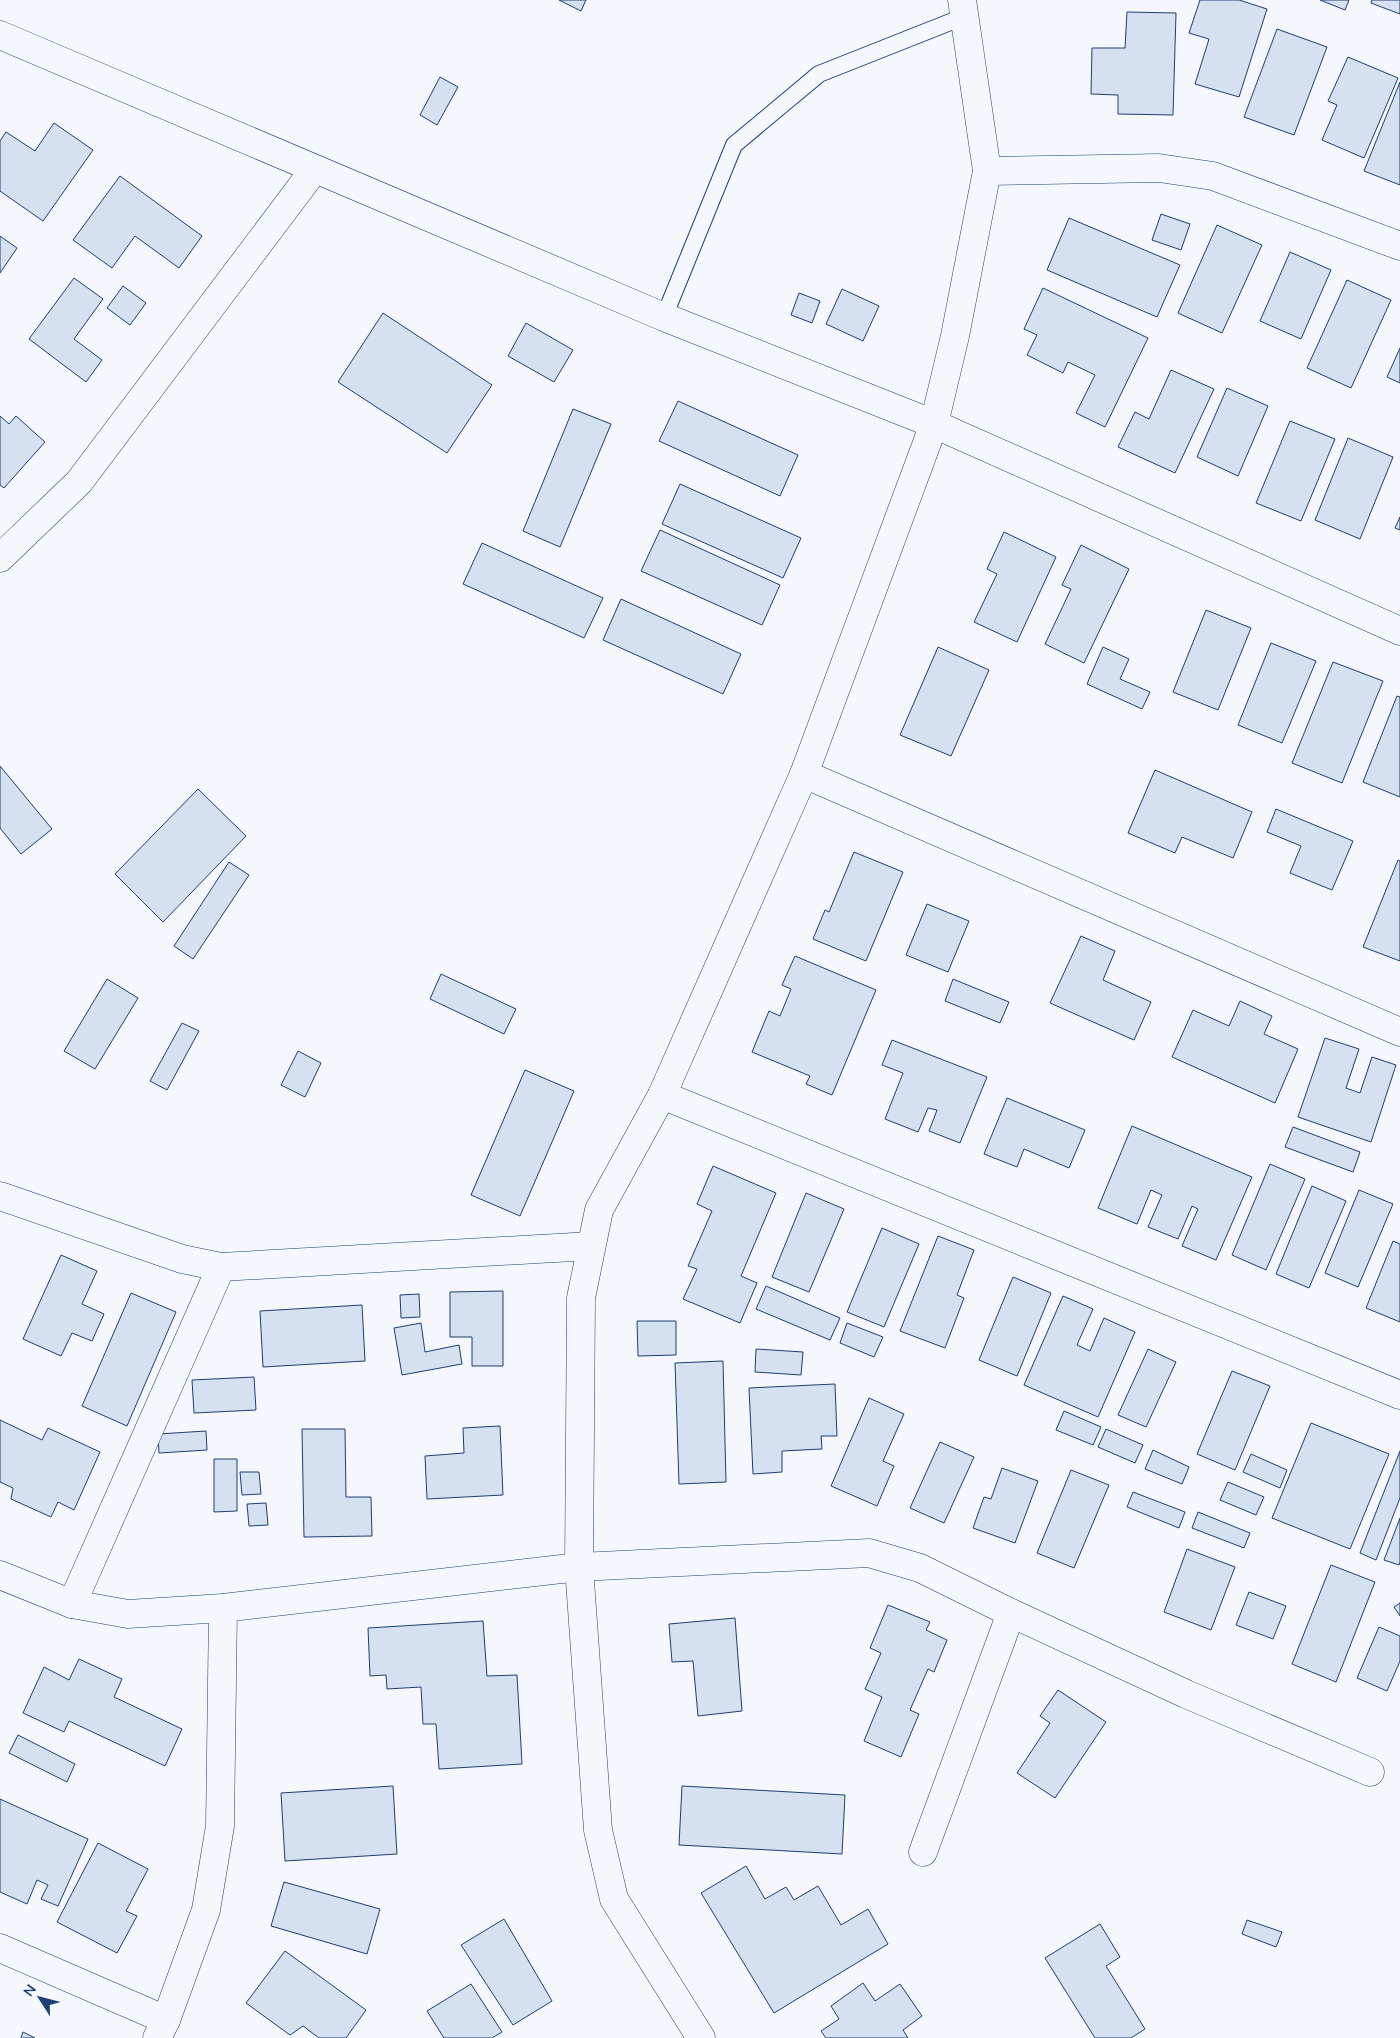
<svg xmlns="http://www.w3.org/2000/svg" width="1400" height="2038" viewBox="0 0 1400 2038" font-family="Mulish,sans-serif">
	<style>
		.building { fill: #d5e0f0; stroke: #1d3f73 }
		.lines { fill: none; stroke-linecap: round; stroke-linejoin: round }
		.lane-casing { stroke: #1d3f73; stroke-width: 18 }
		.street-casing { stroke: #1d3f73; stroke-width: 29 }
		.secondary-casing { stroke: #1d3f73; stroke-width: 29 }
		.lane { stroke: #f4f7fb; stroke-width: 16 }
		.street { stroke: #f4f7fb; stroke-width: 28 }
		.secondary { stroke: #f4f7fb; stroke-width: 28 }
	</style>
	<rect width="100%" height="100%" fill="#f4f7fb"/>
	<g class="building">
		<polygon points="559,0 586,0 581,11"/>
		<polygon points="1200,0 1239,0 1267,9 1239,97 1195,84 1209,39 1189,33"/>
		<polygon points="1320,0 1349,0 1345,10"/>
		<polygon points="1372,0 1400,0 1400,14 1371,3"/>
		<polygon points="1127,12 1176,13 1173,115 1118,114 1118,95 1091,94 1092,48 1125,48"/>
		<polygon points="1277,29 1327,47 1294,135 1244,117"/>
		<polygon points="1348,57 1398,78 1364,158 1322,140 1337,105 1328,101"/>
		<polygon points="440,77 458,87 437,125 420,115"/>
		<polygon points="1400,82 1400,185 1364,171"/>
		<polygon points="54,123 93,150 43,221 0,191 0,141 6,132 35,151"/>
		<polygon points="120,176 202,236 179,268 135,236 112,268 73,240"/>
		<polygon points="1161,214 1190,224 1181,250 1152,240"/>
		<polygon points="1069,218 1180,265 1157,317 1047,270"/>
		<polygon points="1217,225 1262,245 1222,333 1178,313"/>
		<polygon points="0,236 17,248 0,273"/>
		<polygon points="1290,252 1331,270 1301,339 1260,321"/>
		<polygon points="74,278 103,299 74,339 102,360 86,382 29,339"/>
		<polygon points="1347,280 1391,300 1351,388 1307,368"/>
		<polygon points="123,286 146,303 130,325 107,308"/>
		<polygon points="1043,288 1148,338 1105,427 1076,413 1095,375 1068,362 1063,373 1027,355 1037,335 1024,329"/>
		<polygon points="842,289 879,306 863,341 826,324"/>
		<polygon points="799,293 820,301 812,323 791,315"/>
		<polygon points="383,313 492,385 447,453 338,382"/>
		<polygon points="526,323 573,350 554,382 508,356"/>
		<polygon points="1400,348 1400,383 1387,377"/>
		<polygon points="1171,370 1214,389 1175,473 1118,447 1135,412 1149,419"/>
		<polygon points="1227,388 1268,406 1238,476 1197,457"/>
		<polygon points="678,401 798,455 780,496 659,441"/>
		<polygon points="573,409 611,424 560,547 523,531"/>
		<polygon points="0,416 9,424 16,416 45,442 4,488 0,485"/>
		<polygon points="1290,421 1335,439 1301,521 1256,503"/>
		<polygon points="1348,438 1393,457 1360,539 1315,520"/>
		<polygon points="680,484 801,538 783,578 662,524"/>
		<polygon points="1400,517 1400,530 1395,528"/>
		<polygon points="660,530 780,585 762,625 641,571"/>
		<polygon points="1004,532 1056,557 1017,642 974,622 997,574 987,569"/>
		<polygon points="482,543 603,598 584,638 463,584"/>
		<polygon points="1081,545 1129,569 1084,663 1045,644 1071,589 1062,585"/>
		<polygon points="621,599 741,654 723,694 603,640"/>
		<polygon points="1206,610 1251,628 1218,710 1173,692"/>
		<polygon points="1271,643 1316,661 1282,743 1238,725"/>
		<polygon points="938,647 989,670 951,756 900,735"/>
		<polygon points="1103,647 1129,659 1120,679 1150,692 1142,709 1087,684"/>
		<polygon points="1333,662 1383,681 1342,783 1292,763"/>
		<polygon points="1397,696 1400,697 1400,797 1363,782"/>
		<polygon points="0,766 52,829 21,854 0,828"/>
		<polygon points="1155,770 1252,812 1233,858 1182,837 1175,853 1128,833"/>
		<polygon points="198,789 246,836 163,922 115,874"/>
		<polygon points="1276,809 1353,841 1332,890 1290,873 1301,846 1267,832"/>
		<polygon points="854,852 903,872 866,961 813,939 825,910 829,912"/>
		<polygon points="1398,860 1400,861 1400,961 1363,947"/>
		<polygon points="229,862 249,875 193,959 174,946"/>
		<polygon points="927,904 969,921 948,972 906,955"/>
		<polygon points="1081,936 1115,951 1103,980 1151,1002 1134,1040 1050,1003"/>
		<polygon points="795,956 876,990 832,1095 806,1084 810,1076 752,1052 769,1011 780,1016 791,989 782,985"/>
		<polygon points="441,974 516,1009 504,1034 430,999"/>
		<polygon points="107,979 138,998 95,1069 64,1051"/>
		<polygon points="953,979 1009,1002 1000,1023 945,1001"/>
		<polygon points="1240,1001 1272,1016 1264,1034 1298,1049 1275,1103 1172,1057 1193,1010 1229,1026"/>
		<polygon points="182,1023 199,1031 167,1090 150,1081"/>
		<polygon points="1325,1038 1359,1049 1346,1088 1360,1093 1372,1057 1396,1065 1371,1142 1298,1117"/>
		<polygon points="892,1040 987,1077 960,1143 929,1131 937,1110 928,1108 918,1132 885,1119 903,1073 882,1065"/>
		<polygon points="298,1051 321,1063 305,1097 281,1085"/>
		<polygon points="525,1070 574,1091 520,1216 471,1195"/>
		<polygon points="1007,1098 1085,1130 1069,1168 1024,1149 1017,1167 984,1154"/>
		<polygon points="1132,1126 1252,1177 1216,1260 1182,1246 1198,1209 1192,1206 1178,1239 1148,1227 1162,1195 1151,1190 1137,1224 1098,1208"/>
		<polygon points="1293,1127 1360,1152 1353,1172 1285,1147"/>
		<polygon points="1270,1164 1305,1179 1266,1270 1232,1255"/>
		<polygon points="713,1166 776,1193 741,1276 757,1283 740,1323 683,1299 697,1269 688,1266 712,1211 697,1204"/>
		<polygon points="1312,1186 1346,1201 1309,1288 1276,1274"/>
		<polygon points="1359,1190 1393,1204 1358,1287 1325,1273"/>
		<polygon points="806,1193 844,1209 809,1292 772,1277"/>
		<polygon points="882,1228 919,1244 884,1327 847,1312"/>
		<polygon points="938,1236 974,1250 957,1295 964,1298 945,1348 900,1331"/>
		<polygon points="1393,1241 1400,1244 1400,1322 1366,1308"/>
		<polygon points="61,1255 97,1271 82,1304 104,1314 92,1341 72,1333 61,1356 23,1339"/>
		<polygon points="1013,1277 1051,1293 1017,1376 979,1360"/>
		<polygon points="766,1286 840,1318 830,1340 756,1309"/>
		<polygon points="503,1291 503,1366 472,1366 472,1337 450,1337 450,1292"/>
		<polygon points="131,1293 176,1312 127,1426 82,1406"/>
		<polygon points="419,1294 420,1317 401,1318 400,1295"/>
		<polygon points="1063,1296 1093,1309 1077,1345 1090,1351 1104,1318 1135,1332 1098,1417 1024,1385"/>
		<polygon points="362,1305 365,1361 263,1367 260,1311"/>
		<polygon points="637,1321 676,1321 676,1355 638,1356"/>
		<polygon points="421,1323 425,1352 459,1345 462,1364 402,1375 394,1328"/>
		<polygon points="847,1323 883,1337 874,1357 840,1343"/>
		<polygon points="756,1349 803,1352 801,1375 755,1372"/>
		<polygon points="1148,1349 1176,1362 1146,1427 1118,1415"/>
		<polygon points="723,1361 726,1482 679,1484 675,1363"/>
		<polygon points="1232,1371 1270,1386 1235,1470 1197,1454"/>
		<polygon points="254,1377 256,1410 194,1413 192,1380"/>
		<polygon points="835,1384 837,1436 821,1436 822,1449 782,1451 782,1472 753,1474 749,1388"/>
		<polygon points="869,1398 904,1414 883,1461 894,1466 877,1506 831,1486"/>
		<polygon points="1064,1411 1101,1427 1093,1445 1056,1430"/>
		<polygon points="0,1420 42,1440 48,1428 100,1452 74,1510 58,1502 51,1517 11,1499 13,1488 0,1482"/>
		<polygon points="1311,1423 1389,1454 1350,1549 1272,1518"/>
		<polygon points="500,1426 503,1495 427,1499 425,1456 464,1453 463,1428"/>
		<polygon points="302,1429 345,1429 346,1497 371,1497 372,1536 304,1537"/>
		<polygon points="1106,1429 1143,1445 1135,1463 1098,1447"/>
		<polygon points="206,1431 207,1450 159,1453 158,1434"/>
		<polygon points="940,1442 974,1457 944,1523 910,1508"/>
		<polygon points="1153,1450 1189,1467 1182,1484 1145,1469"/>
		<polygon points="1400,1451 1400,1498 1376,1560 1360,1553"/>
		<polygon points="1251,1454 1287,1470 1280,1488 1243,1472"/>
		<polygon points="214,1459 237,1459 237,1511 214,1512"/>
		<polygon points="1002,1468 1038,1481 1015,1543 973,1528 984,1497 991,1499"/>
		<polygon points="1071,1470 1109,1485 1074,1568 1037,1553"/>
		<polygon points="240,1472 259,1472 261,1494 242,1495"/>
		<polygon points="1228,1482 1264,1497 1256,1515 1220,1500"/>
		<polygon points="1133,1492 1185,1512 1179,1528 1127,1507"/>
		<polygon points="266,1503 268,1525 249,1526 247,1504"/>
		<polygon points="1198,1512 1250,1533 1244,1548 1192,1528"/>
		<polygon points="1400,1518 1400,1562 1399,1565 1384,1560"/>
		<polygon points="1187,1549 1235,1567 1211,1630 1164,1612"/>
		<polygon points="1331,1565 1375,1582 1336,1682 1292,1664"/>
		<polygon points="1249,1592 1286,1606 1273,1639 1236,1625"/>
		<polygon points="1400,1603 1400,1616 1394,1607"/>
		<polygon points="888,1605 930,1622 926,1630 947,1640 934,1672 928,1669 910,1710 919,1714 901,1757 864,1741 882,1697 865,1689 881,1653 870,1648"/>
		<polygon points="735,1618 742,1711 698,1716 693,1661 672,1662 669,1624"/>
		<polygon points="483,1621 487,1676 517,1675 522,1764 439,1769 436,1724 423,1724 421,1687 387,1689 386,1675 370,1676 368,1628"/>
		<polygon points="1379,1627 1400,1636 1400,1661 1387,1691 1357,1678"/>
		<polygon points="79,1659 122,1679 114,1697 182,1729 165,1766 69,1721 64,1732 23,1713 44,1667 69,1680"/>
		<polygon points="1058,1690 1106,1722 1055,1798 1017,1773 1050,1723 1040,1716"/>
		<polygon points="18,1735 75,1764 67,1782 9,1753"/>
		<polygon points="393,1786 397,1854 285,1861 281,1793"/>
		<polygon points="682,1786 845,1795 842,1854 679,1845"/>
		<polygon points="0,1799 88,1839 58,1906 41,1899 48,1885 37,1880 27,1904 0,1892"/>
		<polygon points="98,1843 148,1869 126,1911 137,1916 117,1953 57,1922"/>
		<polygon points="746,1866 765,1899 786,1887 794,1900 818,1886 841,1925 868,1909 888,1944 774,2013 701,1893"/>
		<polygon points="284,1882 380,1909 367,1954 271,1926"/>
		<polygon points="504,1919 552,2001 513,2025 461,1945"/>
		<polygon points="1247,1920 1282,1932 1276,1947 1242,1934"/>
		<polygon points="1100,1924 1120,1957 1106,1966 1145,2029 1131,2038 1095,2038 1045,1958"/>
		<polygon points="285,1951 366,2010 346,2038 319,2038 303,2026 290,2035 246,2003"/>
		<polygon points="863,1983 875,2001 900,1984 922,2016 903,2030 908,2038 826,2038 821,2031 839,2019 831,2006"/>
		<polygon points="471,1984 502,2032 492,2038 444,2038 427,2011"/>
		<polygon points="23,2032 35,2038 21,2038"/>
	</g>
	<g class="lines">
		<g class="lane-casing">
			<polyline id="lane" points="664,317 734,145 819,74 963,17"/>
		</g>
		<g class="street-casing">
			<g id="street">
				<polyline points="0,35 664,317 934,424 1400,631"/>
				<polyline points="987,171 1159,168 1213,176 1400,246"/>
				<polyline points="0,558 79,482 314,170"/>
				<polyline points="804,774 1400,1032"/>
				<polyline points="662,1095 1400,1395"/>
				<polyline points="0,1196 182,1259 221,1267 591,1246"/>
				<polyline points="0,1575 72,1604 128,1614 223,1608 579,1567 869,1553 920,1568 1011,1613 1186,1694 1370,1772"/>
				<polyline points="72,1604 221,1267"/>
				<polyline points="923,1852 1011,1613"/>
				<polyline points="0,1948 166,2020"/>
				<polyline points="157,2038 166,2020 206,1910 220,1826 223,1608"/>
			</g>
		</g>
		<g class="secondary-casing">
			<polyline id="secondary" points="701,2038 614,1899 598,1830 579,1567 581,1298 599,1210 662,1095 804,774 934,424 955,336 987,171 962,0"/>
		</g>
		<use href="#lane" class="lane"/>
		<use href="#street" class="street"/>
		<use href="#secondary" class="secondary"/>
	</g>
	<g transform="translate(40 1998) rotate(306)" stroke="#f4f7fb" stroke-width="4" paint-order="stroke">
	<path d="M0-4L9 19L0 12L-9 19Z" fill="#1d3f73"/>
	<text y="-8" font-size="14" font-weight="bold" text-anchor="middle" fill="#1d3f73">N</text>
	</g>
</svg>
